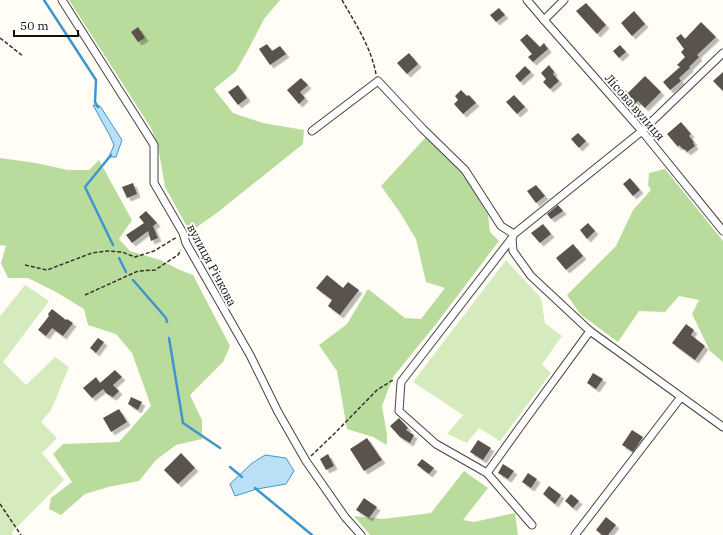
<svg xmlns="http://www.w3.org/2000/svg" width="723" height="535" viewBox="0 0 723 535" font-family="'IBM Plex Serif',serif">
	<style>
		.green { fill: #d5ebbd }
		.forest { fill: #b9dc9c }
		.water { fill: #b9e0f7; stroke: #3f96cf }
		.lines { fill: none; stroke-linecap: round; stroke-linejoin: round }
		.stream { stroke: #3f96cf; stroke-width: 2.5 }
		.building { fill: #5a524d; filter: url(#shadow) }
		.street-casing { stroke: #444; stroke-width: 9 }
		.path { stroke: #333; stroke-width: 1.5; stroke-dasharray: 4 2; stroke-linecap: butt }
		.street { stroke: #fff; stroke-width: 7 }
		.labels { text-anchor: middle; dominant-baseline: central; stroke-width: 4; stroke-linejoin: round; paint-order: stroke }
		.street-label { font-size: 12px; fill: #111; stroke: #fff }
	</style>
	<defs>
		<filter id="shadow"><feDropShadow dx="3.5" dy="3.5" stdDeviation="0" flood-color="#0004"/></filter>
	</defs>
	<rect width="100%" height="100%" fill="#fffdf5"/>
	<g class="green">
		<polygon points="506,260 541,298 545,323 562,336 542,364 551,373 500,441 479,428 467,443 447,434 463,415 413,382"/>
		<polygon points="25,285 49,301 3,362 26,385 55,357 69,367 51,410 41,422 57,438 42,453 64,480 12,532 13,535 0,535 0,316"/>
	</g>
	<g class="forest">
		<polygon points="69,0 280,0 264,19 247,52 236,71 214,89 233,113 263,123 304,130 303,144 218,212 190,232 165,187 158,146 151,128"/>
		<polygon points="426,137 455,160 488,215 490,232 499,241 436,324 393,377 382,406 387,435 387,445 373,437 347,429 337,371 319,345 347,324 368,289 405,318 421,319 445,288 426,282 416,239 399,211 381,186"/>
		<polygon points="0,158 36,163 68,170 89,170 99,160 118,195 132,220 119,239 130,251 160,260 180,270 193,275 230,346 223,362 190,395 202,420 202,439 176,445 156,460 139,481 108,487 85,494 61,515 49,509 51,498 72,482 53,454 63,444 119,442 151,406 132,353 116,334 88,325 84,309 56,292 28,278 8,278 1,263 6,246 0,245"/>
		<polygon points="665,169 723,241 723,362 710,351 692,314 699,300 679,296 665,312 639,311 618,342 580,314 567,295 616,246 633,210 651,190 648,185 649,173"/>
		<polygon points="464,471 488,488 463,520 474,522 515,513 518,535 370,535 354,516 383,519 431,513"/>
	</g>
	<g class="water">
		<polygon points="93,105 100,106 122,140 116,157 109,157 114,145 110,136"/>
		<polygon points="265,455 286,458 294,471 286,484 257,489 235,496 230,484 251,464"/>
	</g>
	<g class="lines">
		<g class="stream">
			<polyline points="44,0 96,80 95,102 98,107"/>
			<polyline points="111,155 85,187 113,245"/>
			<polyline points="119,258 126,272"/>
			<polyline points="133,280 166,318 167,322"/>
			<polyline points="169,338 183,423 220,448"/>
			<polyline points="230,467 242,477"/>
			<polyline points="255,488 312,535"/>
		</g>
	</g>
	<g class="building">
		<polygon points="586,3 606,25 597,34 576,11"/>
		<polygon points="499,8 505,15 496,22 490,15"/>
		<polygon points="634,11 645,24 632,36 621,23"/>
		<polygon points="701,22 716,37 697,55 699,57 689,67 690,68 679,78 681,81 670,90 663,82 680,67 677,65 685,57 681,52 684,49 676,38 681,34 685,39"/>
		<polygon points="138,27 145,38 138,42 131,32"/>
		<polygon points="527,34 540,47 544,43 548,49 533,62 528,57 532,54 520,40"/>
		<polygon points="267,44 272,51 280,46 286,54 270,65 259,49"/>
		<polygon points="620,45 626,52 619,58 613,51"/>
		<polygon points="409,53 418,64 407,74 397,63"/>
		<polygon points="549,65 554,72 553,74 559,81 550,89 543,82 546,79 541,73"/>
		<polygon points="525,66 531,72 520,82 515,76"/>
		<polygon points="723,72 723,91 713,81"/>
		<polygon points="645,76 661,92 645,108 638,101 630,109 616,93 622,87 628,93"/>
		<polygon points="301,78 308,85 300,92 305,98 299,104 287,90"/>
		<polygon points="238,85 247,98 238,105 228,92"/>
		<polygon points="461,90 467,96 469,95 476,103 463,114 454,104 458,100 455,96"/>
		<polygon points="514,95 525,107 517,114 506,102"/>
		<polygon points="681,122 691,134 689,136 694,142 693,143 695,146 687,152 685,149 684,150 679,145 678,147 667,134"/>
		<polygon points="578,133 586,141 579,148 571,139"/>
		<polygon points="630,178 640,190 633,196 623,184"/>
		<polygon points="133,183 137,194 127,198 122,187"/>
		<polygon points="536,185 545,196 536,203 527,191"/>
		<polygon points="558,205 563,211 551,219 547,214"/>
		<polygon points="146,211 157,223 153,226 158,238 151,241 148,231 132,243 126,235 144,223 139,217"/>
		<polygon points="588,223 595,231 587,239 580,230"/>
		<polygon points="543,224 551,234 540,243 531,233"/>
		<polygon points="573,244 583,256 566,270 556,258"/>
		<polygon points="327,275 343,288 348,282 359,290 340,315 328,306 332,300 316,288"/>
		<polygon points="52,309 66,320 67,319 73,323 63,336 52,328 46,336 38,330 49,316 48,314"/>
		<polygon points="686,324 694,330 691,335 705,346 695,360 672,343"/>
		<polygon points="98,338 104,342 96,353 90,348"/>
		<polygon points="115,370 122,377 113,385 119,391 113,397 107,394 103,389 92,398 83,388 96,377 100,383"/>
		<polygon points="593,373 603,379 596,389 587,383"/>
		<polygon points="131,397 142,402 138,410 128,404"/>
		<polygon points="119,409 127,422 111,432 103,418"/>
		<polygon points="399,418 408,428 406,430 414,435 410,443 400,437 390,426"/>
		<polygon points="632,430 643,437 633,452 622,445"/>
		<polygon points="367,438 382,460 364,471 350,449"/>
		<polygon points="478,440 491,448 483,460 470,452"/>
		<polygon points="181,453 195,468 178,484 164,470"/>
		<polygon points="328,454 334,466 326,470 320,459"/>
		<polygon points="422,459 434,468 429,474 417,465"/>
		<polygon points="503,464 514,471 508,479 498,473"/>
		<polygon points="528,473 537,479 531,488 522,482"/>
		<polygon points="549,486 561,495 555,504 543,494"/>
		<polygon points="571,494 579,501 573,508 565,501"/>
		<polygon points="364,498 377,507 369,518 356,510"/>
		<polygon points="606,517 616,525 608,535 602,535 596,530"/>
	</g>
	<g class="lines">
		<g class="street-casing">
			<g id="street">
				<polyline points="62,0 154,145 154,183 183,233 186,243 250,355 278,412 306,461 345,517 361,535"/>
				<polyline points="527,0 544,20 642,131 723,231"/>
				<polyline points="544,20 564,0"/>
				<polyline points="723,53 642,131 514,234 512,238 513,251 531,276 590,331 723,427"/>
				<polyline points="312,131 378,81 423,129 465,170 501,226 514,234"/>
				<polyline points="512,238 401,382 399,411 436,444 487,473 532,525"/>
				<polyline points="487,473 520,427 590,331"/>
				<polyline points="575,535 681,397"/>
			</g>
		</g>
		<g class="path">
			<path d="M 342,0 C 355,23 371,47 376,74"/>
			<polyline points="0,38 23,56"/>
			<polyline points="25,265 47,270 92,253 108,251 122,252 135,257 154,251 177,237"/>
			<polyline points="85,295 138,271 155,270 178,255 181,250"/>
			<polyline points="311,456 336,432 377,390 393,380"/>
			<polyline points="0,504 21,535"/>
		</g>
		<use href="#street" class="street"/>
	</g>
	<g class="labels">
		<g class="street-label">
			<text transform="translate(635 107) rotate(49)">Лісова вулиця</text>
			<text transform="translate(212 265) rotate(62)">вулиця Річкова</text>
		</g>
	</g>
	<path d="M14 30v6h64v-6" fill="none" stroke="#111111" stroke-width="2"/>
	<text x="20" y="30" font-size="12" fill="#111111" stroke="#ffffff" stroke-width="3" paint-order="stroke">50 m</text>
</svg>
